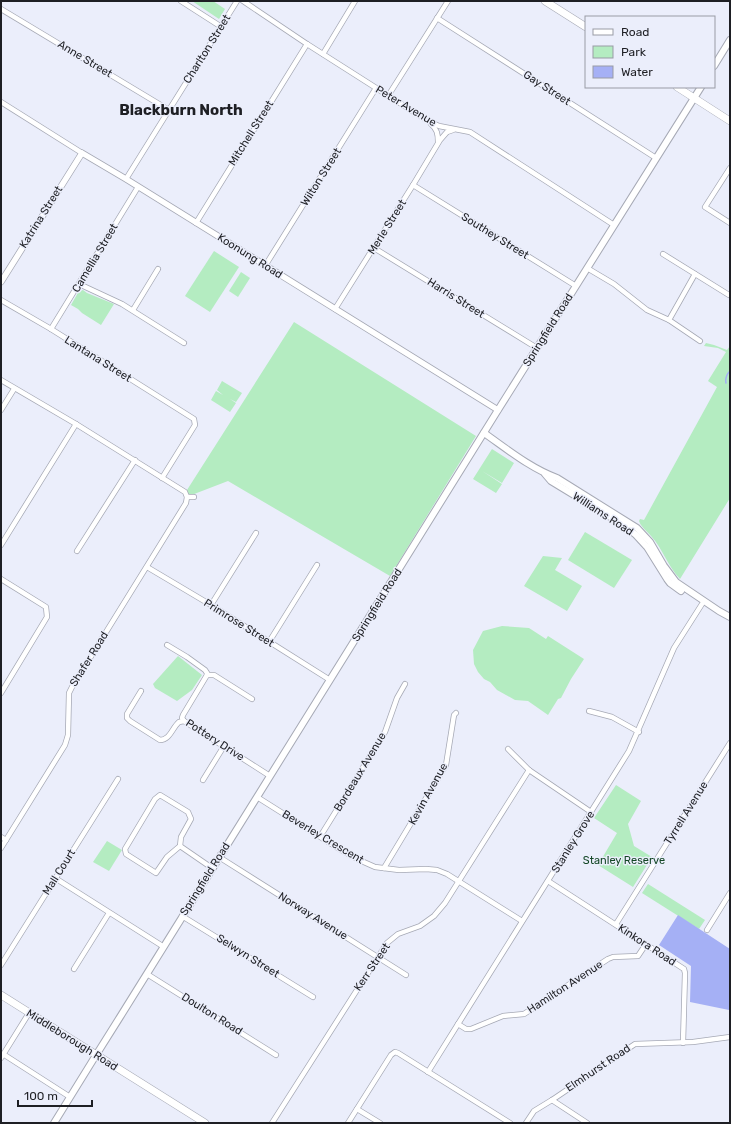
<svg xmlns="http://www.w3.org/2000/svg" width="731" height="1124" viewBox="0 0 731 1124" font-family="Rubik,sans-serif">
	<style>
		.green { fill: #b4ecc1 }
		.water { fill: #a5b0f5 }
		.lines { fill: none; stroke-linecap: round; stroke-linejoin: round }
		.stream { stroke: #a5b0f5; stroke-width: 1.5 }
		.minor-casing { stroke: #a6a9b5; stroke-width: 6 }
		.tertiary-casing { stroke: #a6a9b5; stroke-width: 7 }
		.secondary-casing { stroke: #a6a9b5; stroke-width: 8 }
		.primary-casing { stroke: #a6a9b5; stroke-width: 8 }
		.minor { stroke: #fff; stroke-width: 4.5 }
		.tertiary { stroke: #fff; stroke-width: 5.5 }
		.secondary { stroke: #fff; stroke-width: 6 }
		.primary { stroke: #fff; stroke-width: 7 }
		.labels { text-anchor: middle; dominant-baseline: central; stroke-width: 3; stroke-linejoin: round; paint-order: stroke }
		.street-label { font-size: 11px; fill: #1e1f24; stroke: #ebeefb }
		.park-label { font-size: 11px; fill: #134625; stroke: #ebeefb }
		.district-label { font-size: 15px; font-weight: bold; fill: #1e1f24; stroke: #ebeefb }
	</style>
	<rect width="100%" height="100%" fill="#ebeefb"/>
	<g class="green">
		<polygon points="192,1 213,1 225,9 219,19"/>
		<polygon points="214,251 239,267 210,312 185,296"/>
		<polygon points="241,272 250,278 238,297 229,291"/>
		<polygon points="83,290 87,293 114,304 101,325 82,313 78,309 71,305 79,291"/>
		<polygon points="294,322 476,436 390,576 228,481 189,496 187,490"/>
		<path d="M 706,343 L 714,345 L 727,350 L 730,346 L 730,498 L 680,579 C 667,565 663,549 651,536 C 647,531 641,527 639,521 L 640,519 L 644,520 L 717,387 L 708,381 L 726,352 L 718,348 L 704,346 Z"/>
		<polygon points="222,381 242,393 236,402 230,399 236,403 230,412 211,400 216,391 223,395 217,390"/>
		<polygon points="492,449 514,463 502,483 482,471 502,484 496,493 473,479"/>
		<polygon points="585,532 632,560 614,588 568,560"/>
		<polygon points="543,556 562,558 555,570 582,586 567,611 524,586"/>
		<polygon points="502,626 529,628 546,639 548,636 584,659 571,679 561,698 558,699 548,715 528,701 515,700 497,690 490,682 484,679 478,672 474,664 473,650 483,631"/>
		<polygon points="178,656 202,675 192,690 177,701 155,688 153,684"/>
		<polygon points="616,785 641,801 628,824 634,846 652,857 633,887 598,865 617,833 594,818"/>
		<polygon points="107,841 122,850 109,871 93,862"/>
		<polygon points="648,884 705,920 699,929 642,893"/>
	</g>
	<polygon class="water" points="678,915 730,949 729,1010 690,1002 691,966 659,945"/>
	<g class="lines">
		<path class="stream" d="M 726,383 C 725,378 727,374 730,371"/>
		<g class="minor-casing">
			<g id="minor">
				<polyline points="181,1 220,26"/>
				<polyline points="243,1 307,44 428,121 439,126 470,132 614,225"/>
				<polyline points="1,9 169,110"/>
				<polyline points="437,18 656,158"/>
				<polyline points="323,54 355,1"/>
				<polyline points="388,96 448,1"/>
				<polyline points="1,102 82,153"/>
				<path d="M 431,124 C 437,129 438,134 438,142"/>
				<polyline points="730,168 705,207 730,223"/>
				<polyline points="126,179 237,1"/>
				<polyline points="413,185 576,286"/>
				<polyline points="196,223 307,44"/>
				<polyline points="374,248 537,348"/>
				<polyline points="663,254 729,295"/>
				<polyline points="265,266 376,88"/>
				<polyline points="587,268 614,284 647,310 669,320 700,341"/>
				<polyline points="79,284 122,304 184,343"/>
				<polyline points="1,300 51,329 194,419 195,425 162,478"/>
				<polyline points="335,309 413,185 440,140 447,132 453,130"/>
				<polyline points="133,310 158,269"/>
				<polyline points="669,320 695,274"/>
				<polyline points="51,329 138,187"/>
				<polyline points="1,380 76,424 185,492 187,497 186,503 72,687 69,693 68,735 65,745 1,848"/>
				<polyline points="1,410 14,389"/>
				<polyline points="187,497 194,497"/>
				<polyline points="1,545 76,424"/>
				<polyline points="77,551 135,460"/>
				<polyline points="147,567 211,605 330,680"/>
				<polyline points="1,579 46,607 47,617 1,693"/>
				<polyline points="211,605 256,533"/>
				<polyline points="269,642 317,565"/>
				<polyline points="167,645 187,657 205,670 207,673 207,675 214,675 252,699"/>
				<polyline points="207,675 183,715 182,718 184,721 270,776"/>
				<path d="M 141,691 L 127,714 L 127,718 L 130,721 L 160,740 C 170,740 172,728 179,722 L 184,721"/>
				<polyline points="589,711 612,717 639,732"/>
				<polyline points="508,749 529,770 591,812"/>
				<polyline points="203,780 224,746"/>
				<polygon points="160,795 188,812 191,819 181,837 180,846 167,857 156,873 126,854 125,849 155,799"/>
				<polyline points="257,797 341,850 357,859 375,867 399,870 426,869 437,870 447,874 522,921"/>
				<polyline points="320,836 323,832 385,732 397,698 405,684"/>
				<polyline points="1,837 6,840"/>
				<polyline points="180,846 212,868"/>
				<polyline points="219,857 406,975"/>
				<polyline points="384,868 446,765 454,715 456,713"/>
				<polyline points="55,878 164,947"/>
				<polyline points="548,881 684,969 685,973 683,1043"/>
				<polyline points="182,916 313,997"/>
				<polyline points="616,924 730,743"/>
				<polyline points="707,930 730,893"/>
				<polyline points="1,965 118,779"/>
				<polyline points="74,969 109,913"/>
				<polyline points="147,974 276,1055"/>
				<polyline points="458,1024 466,1029 471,1029 503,1016 524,1014 608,959 613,957 638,956 646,944"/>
				<polyline points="3,1054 70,1097"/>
				<polyline points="1,1058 29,1013"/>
				<polyline points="428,1072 629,751 674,648 702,604"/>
				<polyline points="552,1100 587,1123"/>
				<polyline points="357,1109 380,1123"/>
				<polyline points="272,1123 387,943 398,934 420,926 434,916 445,903 529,770"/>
				<polyline points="348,1123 391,1055 395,1052 398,1053 510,1123"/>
				<polyline points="526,1123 534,1111 552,1100 635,1044 693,1042 730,1037"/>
			</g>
		</g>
		<g class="tertiary-casing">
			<polyline id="tertiary" points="1,282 82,153 126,179 498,410"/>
		</g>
		<g class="secondary-casing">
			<g id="secondary">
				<polyline points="714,66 730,40"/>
				<path d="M 484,433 C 507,449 530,468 557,478 L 637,528 L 650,542 L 664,566 L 676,582 L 719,611 L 730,617"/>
				<polyline points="545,474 551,481 625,526 636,535 647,547 667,579 670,583 681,591"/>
				<polyline points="54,1123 93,1060 120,1017 498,410 701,87"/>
			</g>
		</g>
		<g class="primary-casing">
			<g id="primary">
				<polyline points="545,1 586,27"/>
				<polyline points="677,87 730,121"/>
				<polyline points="1,995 205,1123"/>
			</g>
		</g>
		<use href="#minor" class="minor"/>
		<use href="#tertiary" class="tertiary"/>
		<use href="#secondary" class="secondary"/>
		<use href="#primary" class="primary"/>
	</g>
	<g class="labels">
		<g class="street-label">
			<text transform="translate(207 49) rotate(-58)">Charlton Street</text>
			<text transform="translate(85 59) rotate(31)">Anne Street</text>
			<text transform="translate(547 88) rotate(33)">Gay Street</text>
			<text transform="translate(406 106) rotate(31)">Peter Avenue</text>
			<text transform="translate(251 133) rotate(-58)">Mitchell Street</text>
			<text transform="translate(321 177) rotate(-58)">Wilton Street</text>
			<text transform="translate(41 217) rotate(-58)">Katrina Street</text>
			<text transform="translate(387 227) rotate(-58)">Merle Street</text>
			<text transform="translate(495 236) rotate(32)">Southey Street</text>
			<text transform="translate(250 256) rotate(32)">Koonung Road</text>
			<text transform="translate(95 258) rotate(-59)">Camellia Street</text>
			<text transform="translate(456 298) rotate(32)">Harris Street</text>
			<text transform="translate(548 330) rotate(-58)">Springfield Road</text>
			<text transform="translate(98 359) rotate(32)">Lantana Street</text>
			<text transform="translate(603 514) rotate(33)">Williams Road</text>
			<text transform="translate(377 605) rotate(-58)">Springfield Road</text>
			<text transform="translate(239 623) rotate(32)">Primrose Street</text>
			<text transform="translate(89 659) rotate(-58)">Shafer Road</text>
			<text transform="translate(215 740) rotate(33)">Pottery Drive</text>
			<text transform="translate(360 772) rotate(-59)">Bordeaux Avenue</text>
			<text transform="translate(428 794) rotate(-61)">Kevin Avenue</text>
			<text transform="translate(686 813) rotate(-58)">Tyrrell Avenue</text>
			<text transform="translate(323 837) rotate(31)">Beverley Crescent</text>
			<text transform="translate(573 842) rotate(-58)">Stanley Grove</text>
			<text transform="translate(59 872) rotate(-58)">Mall Court</text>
			<text transform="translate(205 879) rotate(-58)">Springfield Road</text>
			<text transform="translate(313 916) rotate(32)">Norway Avenue</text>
			<text transform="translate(647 945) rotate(33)">Kinkora Road</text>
			<text transform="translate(248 956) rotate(32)">Selwyn Street</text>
			<text transform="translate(372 967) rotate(-56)">Kerr Street</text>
			<text transform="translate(565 987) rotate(-33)">Hamilton Avenue</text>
			<text transform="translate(212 1014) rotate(32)">Doulton Road</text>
			<text transform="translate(72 1040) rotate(32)">Middleborough Road</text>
			<text transform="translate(598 1068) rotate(-34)">Elmhurst Road</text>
		</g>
		<g class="park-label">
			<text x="624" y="860">Stanley Reserve</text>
		</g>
		<g class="district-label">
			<text x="181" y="110">Blackburn North</text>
		</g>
	</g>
	<rect width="731" height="1124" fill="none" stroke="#1e1f24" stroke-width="4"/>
	<rect x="585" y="16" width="130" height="72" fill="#ebeefb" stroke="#999ba5"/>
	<rect x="593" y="29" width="20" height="6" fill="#ffffff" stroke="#999ba5"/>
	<text x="621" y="36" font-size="12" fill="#1e1f24">Road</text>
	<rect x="593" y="46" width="20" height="12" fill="#b4ecc1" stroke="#999ba5"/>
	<text x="621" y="56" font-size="12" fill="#1e1f24">Park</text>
	<rect x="593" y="66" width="20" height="12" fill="#a5b0f5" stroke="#999ba5"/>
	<text x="621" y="76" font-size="12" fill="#1e1f24">Water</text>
	<path d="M18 1100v6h74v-6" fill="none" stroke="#1e1f24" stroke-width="2"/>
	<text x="24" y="1100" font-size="12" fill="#1e1f24" stroke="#ebeefb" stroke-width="3" paint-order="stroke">100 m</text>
</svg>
